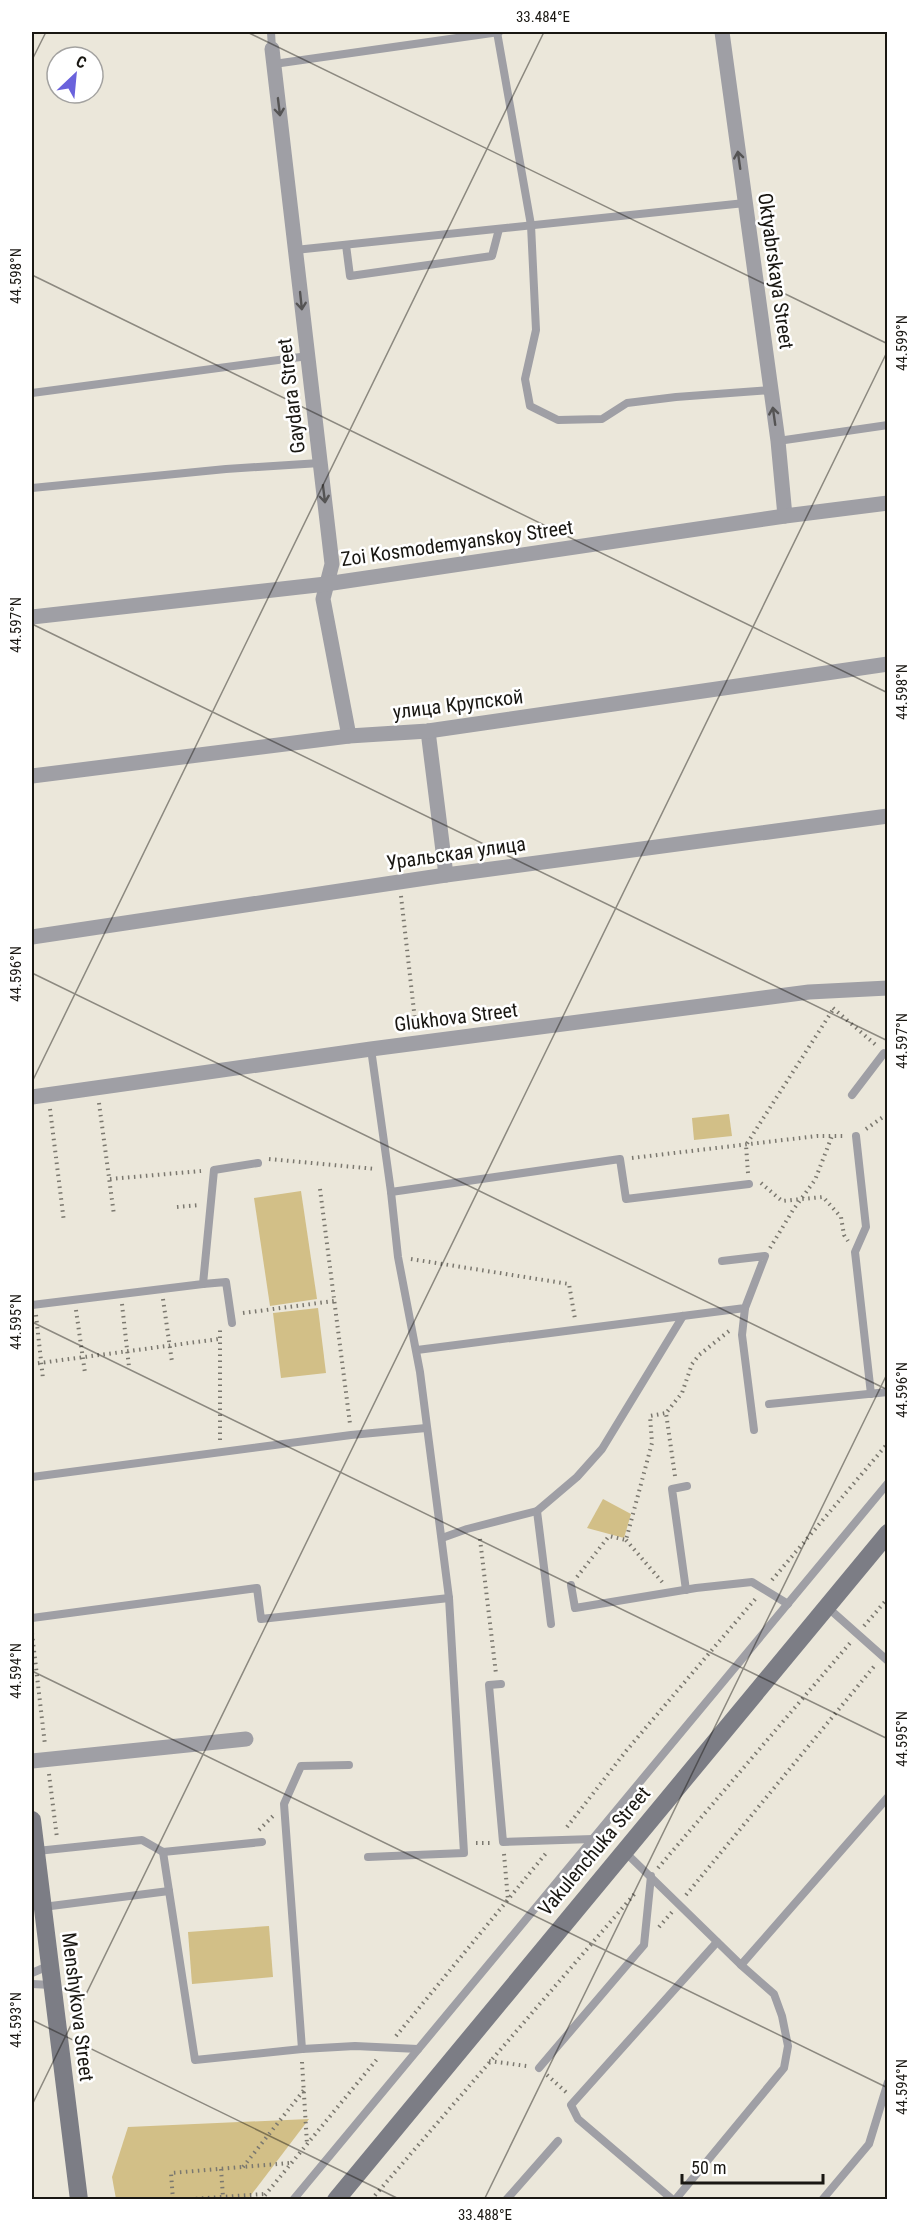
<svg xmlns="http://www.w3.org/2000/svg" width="919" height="2231" viewBox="0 0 919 2231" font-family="'Roboto Condensed',sans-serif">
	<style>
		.green { fill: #d2bf87 }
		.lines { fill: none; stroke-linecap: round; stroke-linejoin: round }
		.path { stroke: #7b786f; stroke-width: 4; stroke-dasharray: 1.5 4.5; stroke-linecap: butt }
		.lane { stroke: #9f9fa5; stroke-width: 8 }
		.street { stroke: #9f9fa5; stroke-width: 15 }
		.secondary { stroke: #7c7d85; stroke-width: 18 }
		.oneway { stroke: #555454 }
		.ticks { fill: none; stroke: #191712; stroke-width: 1.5; stroke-opacity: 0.45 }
		.labels { text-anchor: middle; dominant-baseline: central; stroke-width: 5; stroke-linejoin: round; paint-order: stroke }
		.street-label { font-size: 20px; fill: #191712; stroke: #fff }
		.neatline { fill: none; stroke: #191712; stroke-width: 2 }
		.ticks-label { font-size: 15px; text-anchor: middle; fill: #191712 }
	</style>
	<rect width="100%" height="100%" fill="#ebe7da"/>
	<g class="green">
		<polygon points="729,1114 732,1136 694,1140 692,1118"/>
		<polygon points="301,1191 317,1299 270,1306 254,1198"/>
		<polygon points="318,1308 326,1373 281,1378 273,1313"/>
		<polygon points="603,1499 631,1514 624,1538 587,1528"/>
		<polygon points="269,1926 273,1977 192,1984 188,1932"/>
		<polygon points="309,2119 248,2199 116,2199 112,2177 128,2127"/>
	</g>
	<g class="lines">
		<g class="path">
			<polyline points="401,896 416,1029"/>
			<polyline points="833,1008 877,1046"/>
			<polyline points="99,1103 114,1215"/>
			<polyline points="50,1109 64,1222"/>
			<polyline points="866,1129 883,1117 888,1116"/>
			<polyline points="632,1158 817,1136 845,1136"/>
			<polyline points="269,1159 376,1169"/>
			<polyline points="748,1173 746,1145 834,1008"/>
			<polyline points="110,1179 201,1171"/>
			<polyline points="761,1183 782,1201 823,1197 841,1217 844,1235 848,1241"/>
			<polyline points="320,1189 350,1424"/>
			<polyline points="177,1207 200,1205"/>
			<polyline points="770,1248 793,1210 815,1180 832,1136"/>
			<polyline points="411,1259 569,1284 575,1319"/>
			<polyline points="163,1299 172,1362"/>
			<polyline points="122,1304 129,1367"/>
			<polyline points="76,1310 85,1373"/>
			<polyline points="243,1313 334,1301"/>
			<polyline points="36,1315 43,1379"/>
			<polyline points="32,1364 219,1339"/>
			<polyline points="220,1440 220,1328"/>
			<polyline points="675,1476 666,1413 682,1393 692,1364 699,1355 729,1331"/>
			<polyline points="480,1539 496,1674"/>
			<polyline points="626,1540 663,1583"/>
			<polyline points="577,1577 609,1536 626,1540 652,1443 650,1416 666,1413"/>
			<polyline points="772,1580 888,1443"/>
			<polyline points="864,1626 888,1598"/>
			<polyline points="32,1633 45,1745"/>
			<polyline points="49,1774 57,1838"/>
			<polyline points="567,1827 626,1751 757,1597"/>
			<polyline points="259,1830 273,1816"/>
			<polyline points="476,1843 492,1843"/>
			<polyline points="504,1854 508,1900"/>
			<polyline points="658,1868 850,1643"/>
			<polyline points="686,1895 876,1664"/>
			<polyline points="659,1927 672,1912"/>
			<polyline points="396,2036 547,1852"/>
			<polyline points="489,2061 527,2066"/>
			<polyline points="302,2062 307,2144"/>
			<polyline points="547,2075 568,2094"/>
			<polyline points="243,2167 304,2090"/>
			<polyline points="221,2169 223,2197"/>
			<polyline points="173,2200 171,2173 290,2163"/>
			<polyline points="178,2200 264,2194"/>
			<polyline points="261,2200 378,2058"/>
			<polyline points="371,2200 637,1891"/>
		</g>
		<g class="lane">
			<polyline points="271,32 272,49"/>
			<polyline points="497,32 531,225 536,330 525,379 530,406 558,420 602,419 627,403 676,397 771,390"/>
			<polyline points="274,64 499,32"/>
			<polyline points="346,245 350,276 492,256 499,229"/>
			<polyline points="295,250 745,203"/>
			<polyline points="32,393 308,356"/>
			<polyline points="778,441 888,425"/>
			<polyline points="32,488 226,469 320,463"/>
			<polyline points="371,1049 391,1192"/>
			<polyline points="852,1095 884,1053 888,1055"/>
			<polyline points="856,1136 866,1227 855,1252 871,1394"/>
			<polyline points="203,1284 226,1282 232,1323"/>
			<polyline points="32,1305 203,1284 214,1170 258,1163"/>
			<polyline points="745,1308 742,1335 754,1430"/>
			<polyline points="417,1350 745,1308 765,1256 722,1261"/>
			<polyline points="769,1404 888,1392"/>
			<polyline points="32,1477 351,1435 426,1428"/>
			<polyline points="537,1511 551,1624"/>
			<polyline points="442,1538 467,1529 537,1511 577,1477 602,1449 683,1316"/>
			<polyline points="571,1585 575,1608 696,1588 752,1582 788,1604"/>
			<polyline points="686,1590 672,1489 687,1486"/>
			<polyline points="826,1606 888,1661"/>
			<polyline points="32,1618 257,1588 261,1619 449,1598"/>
			<polyline points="501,1684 489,1685 503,1842 593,1839"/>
			<polyline points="37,1851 142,1840 163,1852 262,1842"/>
			<polyline points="163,1852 195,2060 302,2049 355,2046 418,2049"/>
			<polyline points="625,1852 741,1965 888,1797"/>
			<polyline points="368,1857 464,1853 449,1598 420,1372 398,1257 391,1192 620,1159 626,1199 749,1184"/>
			<polyline points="43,1907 169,1891"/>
			<polyline points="32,1973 48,1966"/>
			<polyline points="32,1984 51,1985"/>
			<polyline points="302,2049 284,1804 301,1766 349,1765"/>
			<polyline points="539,2068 644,1945 651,1876"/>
			<polyline points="293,2200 888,1483"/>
			<polyline points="506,2200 558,2141"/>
			<polyline points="673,2200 578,2119 571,2105 717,1942"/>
			<polyline points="675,2200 784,2068 788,2046 782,2016 774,1994 741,1965"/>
			<polyline points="822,2200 869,2144 888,2082"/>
		</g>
		<g class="street">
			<polyline points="722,32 778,441 785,516"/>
			<polyline points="272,49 332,564 323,599 349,736"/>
			<polyline points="32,617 326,584 785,516 888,503"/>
			<polyline points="428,731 446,875"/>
			<polyline points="32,776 349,736 428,731 888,664"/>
			<polyline points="32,937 446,875 888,816"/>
			<polyline points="32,1097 371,1049 809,992 888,988"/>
			<polyline points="32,1761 246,1739"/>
		</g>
		<g class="secondary">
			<polyline points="32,1820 79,2200"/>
			<polyline points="336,2200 888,1533"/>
		</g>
	</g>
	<defs><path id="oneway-shaft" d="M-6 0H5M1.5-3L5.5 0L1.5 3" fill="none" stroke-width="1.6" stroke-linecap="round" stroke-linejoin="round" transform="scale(1.5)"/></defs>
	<g class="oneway">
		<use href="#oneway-shaft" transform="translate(279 107) rotate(83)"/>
		<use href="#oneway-shaft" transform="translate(739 160) rotate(-98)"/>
		<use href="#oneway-shaft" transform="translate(301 301) rotate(84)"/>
		<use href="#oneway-shaft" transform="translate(774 416) rotate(-98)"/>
		<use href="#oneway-shaft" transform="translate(324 494) rotate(83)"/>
	</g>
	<path class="ticks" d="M 247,32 L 888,344M 32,60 L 46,32M 32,275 L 888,693M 32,624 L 888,1041M 32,973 L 888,1390M 32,1082 L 544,32M 32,1322 L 888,1739M 32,1671 L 888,2088M 32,2020 L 401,2200M 32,2105 L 888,350M 484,2200 L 888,1372"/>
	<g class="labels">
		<g class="street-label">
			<text transform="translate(776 271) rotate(82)">Oktyabrskaya Street</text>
			<text transform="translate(291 396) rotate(-97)">Gaydara Street</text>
			<text transform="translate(457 543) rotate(-8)">Zoi Kosmodemyanskoy Street</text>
			<text transform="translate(458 704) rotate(-7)">улица Крупской</text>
			<text transform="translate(456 853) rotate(-8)">Уральская улица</text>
			<text transform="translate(456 1017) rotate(-7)">Glukhova Street</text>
			<text transform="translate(594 1851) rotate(-50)">Vakulenchuka Street</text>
			<text transform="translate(78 2007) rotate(83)">Menshykova Street</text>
		</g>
	</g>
	<rect width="919" height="2231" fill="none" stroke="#ffffff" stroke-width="66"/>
	<g transform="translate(75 75) rotate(26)"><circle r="28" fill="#ffffff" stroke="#a3a2a0" stroke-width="1.5"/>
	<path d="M0-4.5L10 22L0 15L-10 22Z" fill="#6a62dc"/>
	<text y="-9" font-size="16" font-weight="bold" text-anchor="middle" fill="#191712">С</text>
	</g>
	<path d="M682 2174v9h141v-9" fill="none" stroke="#191712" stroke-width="3"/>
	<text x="691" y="2174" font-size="18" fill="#191712" stroke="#ffffff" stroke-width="4.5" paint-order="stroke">50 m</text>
	<rect x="33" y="33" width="853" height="2165" class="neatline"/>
	<g class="ticks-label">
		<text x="543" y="22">33.484°E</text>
		<text transform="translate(16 276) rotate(-90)" y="5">44.598°N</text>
		<text transform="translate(902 343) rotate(-90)" y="5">44.599°N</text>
		<text transform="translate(16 625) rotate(-90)" y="5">44.597°N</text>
		<text transform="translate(902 692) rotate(-90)" y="5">44.598°N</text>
		<text transform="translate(16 974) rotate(-90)" y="5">44.596°N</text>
		<text transform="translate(902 1041) rotate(-90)" y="5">44.597°N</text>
		<text transform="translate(16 1322) rotate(-90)" y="5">44.595°N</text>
		<text transform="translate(902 1390) rotate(-90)" y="5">44.596°N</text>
		<text transform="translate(16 1671) rotate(-90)" y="5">44.594°N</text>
		<text transform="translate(902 1739) rotate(-90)" y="5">44.595°N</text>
		<text transform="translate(16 2020) rotate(-90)" y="5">44.593°N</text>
		<text transform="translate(902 2087) rotate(-90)" y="5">44.594°N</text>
		<text x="485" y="2220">33.488°E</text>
	</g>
</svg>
